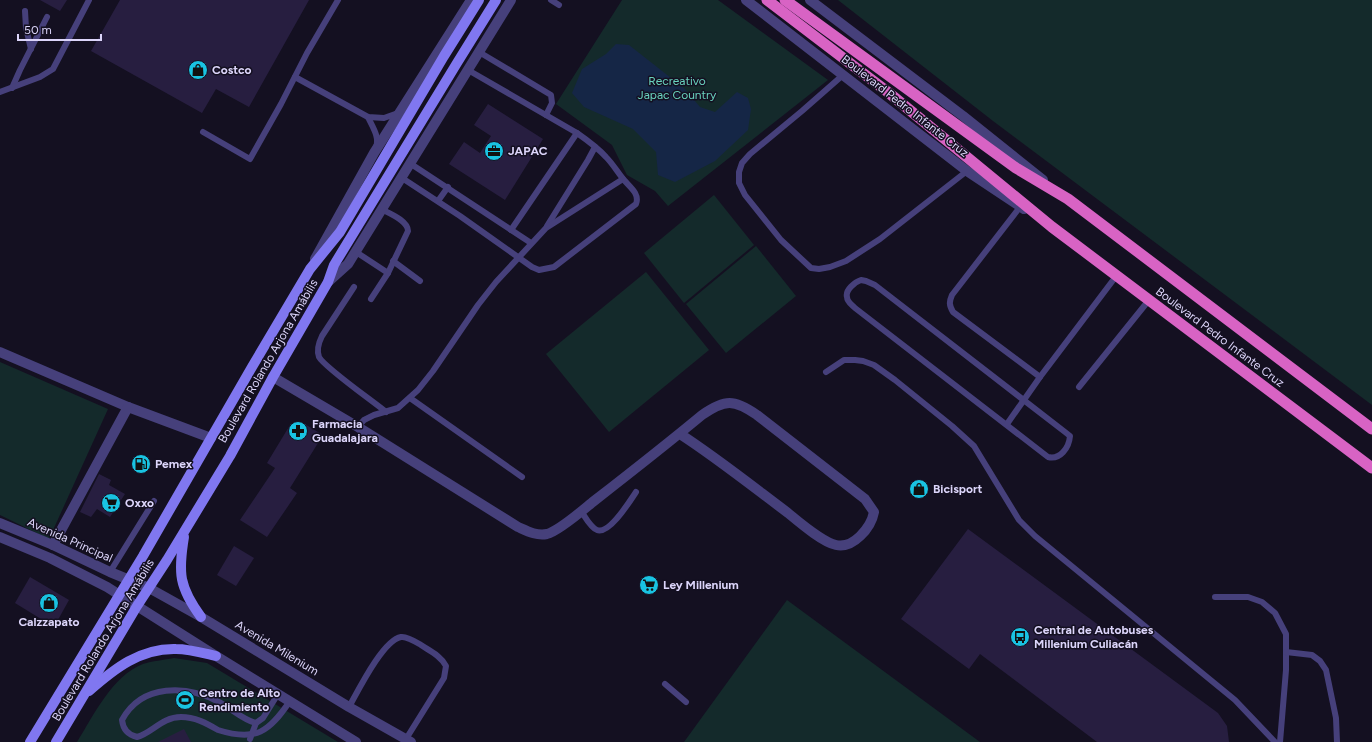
<svg xmlns="http://www.w3.org/2000/svg" width="1372" height="742" viewBox="0 0 1372 742" font-family="Figtree,sans-serif">
	<style>
		.green { fill: #142a2b }
		.water { fill: #152646 }
		.building { fill: #271e40 }
		.lines { fill: none; stroke-linecap: round; stroke-linejoin: round }
		.service { stroke: #46407b; stroke-width: 6 }
		.minor { stroke: #46407b; stroke-width: 10 }
		.tertiary { stroke: #46407b; stroke-width: 10 }
		.secondary { stroke: #8077f0; stroke-width: 10 }
		.trunk { stroke: #d863c4; stroke-width: 11 }
		.labels { text-anchor: middle; dominant-baseline: central; stroke-width: 3; stroke-linejoin: round; paint-order: stroke }
		.poi-label { font-size: 12px; font-weight: bold; fill: #dcd5fa; stroke: #141021; text-anchor: start }
		.park-label { font-size: 12px; fill: #69d2be; stroke: #141021 }
		.street-label { font-size: 12px; fill: #dcd5fa; stroke: #141021 }
	</style>
	<rect width="100%" height="100%" fill="#141021"/>
	<g class="green">
		<polygon points="622,0 718,0 828,80 668,206 655,191 627,175 612,145 556,104"/>
		<polygon points="838,0 1372,0 1372,405 993,121"/>
		<polygon points="714,195 754,245 684,303 644,253"/>
		<polygon points="756,246 796,296 726,353 686,304"/>
		<polygon points="646,272 709,350 609,432 546,354"/>
		<polygon points="0,362 108,409 49,539 0,515"/>
		<polygon points="787,600 980,742 684,742"/>
		<path d="M 174,658 L 207,663 L 338,742 L 77,742 C 94,715 112,676 143,664 C 152,661 164,660 174,658 Z"/>
	</g>
	<polygon class="water" points="616,44 629,45 685,89 700,107 715,112 737,92 748,98 751,109 748,130 715,161 675,182 658,175 656,152 633,129 584,107 572,93 582,69 606,54"/>
	<g class="building">
		<polygon points="40,0 67,0 60,11"/>
		<polygon points="120,0 309,0 249,107 216,89 202,113 91,51"/>
		<polygon points="488,104 543,139 505,200 449,164 464,142 480,153 491,136 474,125"/>
		<polygon points="303,423 323,435 290,488 297,493 267,537 240,520 275,468 267,463 290,425"/>
		<polygon points="99,474 111,480 109,485 125,494 110,517 97,509 91,517 80,512"/>
		<polygon points="968,529 1218,713 1227,726 1229,742 1097,742 980,654 969,669 901,619"/>
		<polygon points="234,546 254,558 236,586 217,575"/>
		<polygon points="30,577 69,600 54,627 15,603"/>
		<polygon points="184,729 191,742 158,742"/>
	</g>
	<g class="lines">
		<g class="service">
			<polyline points="551,0 559,5"/>
			<polyline points="25,11 26,28 31,49"/>
			<polyline points="479,52 551,95 552,103 546,115"/>
			<polyline points="843,75 802,111 750,154 742,163 739,172 739,183 745,195 781,240 811,268 819,269 830,267 846,261 880,239 967,171"/>
			<polyline points="295,77 368,117 384,118 398,113"/>
			<polyline points="12,88 20,70 47,17"/>
			<polyline points="0,92 40,77 53,69 89,0"/>
			<path d="M 368,117 C 372,126 380,137 376,147"/>
			<polyline points="203,132 250,159 281,104 307,53 338,0"/>
			<polyline points="411,164 531,243"/>
			<path d="M 402,178 L 460,216 L 532,267 L 539,270 L 554,267 L 636,204 C 640,194 630,187 624,180 C 618,173 613,164 606,157 C 598,148 587,140 577,133 L 468,70"/>
			<polyline points="438,201 448,187"/>
			<path d="M 1020,207 L 952,295 C 949,302 949,305 953,312 L 1040,377"/>
			<polyline points="547,226 588,160 595,147"/>
			<polyline points="511,230 577,133"/>
			<polyline points="356,252 388,273"/>
			<polyline points="393,261 420,281"/>
			<path d="M 861,280 L 866,281 L 875,285 L 1065,432 L 1070,436 C 1069,448 1060,460 1048,457 L 855,308 C 852,305 847,302 847,297 C 845,290 855,282 861,280 Z"/>
			<path d="M 354,287 L 322,336 C 319,342 316,349 319,357 C 324,367 374,402 386,412"/>
			<path d="M 371,299 L 388,273 L 408,231 C 408,221 391,214 383,210"/>
			<polyline points="826,372 844,360 855,360 863,361 874,365 895,380 952,426 974,446 1019,520 1035,536 1235,700 1275,742"/>
			<polyline points="1079,387 1149,300"/>
			<polyline points="410,398 522,477"/>
			<polyline points="1007,424 1040,377 1117,275"/>
			<polyline points="358,427 364,420 374,415 398,408 418,390 433,371 478,305 496,282 546,228 623,179"/>
			<path d="M 581,511 C 585,517 591,528 597,530 C 609,535 630,501 636,492"/>
			<polyline points="110,572 154,501"/>
			<polyline points="1215,597 1248,597 1262,602 1275,613 1286,634 1286,670 1280,742"/>
			<polyline points="1286,652 1312,655 1320,661 1326,670 1336,718 1337,742"/>
			<polyline points="665,684 686,702"/>
			<path d="M 349,707 C 358,691 383,640 401,637 C 407,636 416,642 421,645 C 430,651 441,656 446,666 L 444,678 L 406,739"/>
			<path d="M 256,723 C 243,720 231,708 219,702 C 187,685 142,683 122,720 C 123,729 128,735 137,737 C 152,733 162,717 181,717 C 195,717 206,723 218,730 C 256,742 269,732 290,701"/>
			<polyline points="250,739 256,723 263,718 278,694"/>
		</g>
		<g class="minor">
			<polyline points="0,352 128,407 211,438"/>
			<path d="M 273,377 L 358,427 L 518,527 C 527,531 536,536 547,534 C 559,531 584,509 594,501 C 630,473 667,444 702,415 C 725,399 734,399 757,415 L 865,499 L 874,512 C 871,528 853,549 836,545 C 822,542 799,522 788,513 C 752,486 717,458 680,434"/>
			<polyline points="53,545 128,407"/>
		</g>
		<g class="tertiary">
			<polyline points="746,0 967,171 1024,209"/>
			<polyline points="810,0 963,116 1043,180"/>
			<polyline points="315,259 374,153 471,0"/>
			<polyline points="328,282 348,264 511,0"/>
			<polyline points="0,523 53,545 110,572 149,588 201,617 349,707 411,742"/>
			<polyline points="0,537 50,558 107,587 216,656 356,742"/>
		</g>
		<g class="secondary">
			<path d="M 184,537 C 178,573 179,587 201,617"/>
			<path d="M 89,691 C 114,669 140,648 176,649 C 189,649 203,653 216,656"/>
			<polyline points="30,742 143,556 252,367 310,269 340,232 444,56 479,0"/>
			<polyline points="56,742 137,606 167,560 230,456 273,377 328,282 334,265 457,63 496,0"/>
		</g>
		<g class="trunk">
			<polyline points="767,0 889,93 1052,227 1372,468"/>
			<polyline points="785,0 1016,168 1068,199 1372,429"/>
		</g>
	</g>
	<defs>
		<g id="shop-disc" transform="scale(1)"><circle r="9.5" fill="#19c3e2" stroke="#141021"/><path d="M-5-2.5h2.3a2.7 3.5 0 0 1 5.4 0H5L5.5 6h-11ZM-1.5-2.5h3a1.5 2.3 0 0 0-3 0Z" fill="#111"/></g>
		<g id="office-disc" transform="scale(1)"><circle r="9.5" fill="#19c3e2" stroke="#141021"/><path d="M-6-3h4V-5.5h4V-3h4V5H-6ZM-1-4.5V-3h2v-1.5ZM-6 0V1H6V0Z" fill="#111"/></g>
		<g id="pharmacy-disc" transform="scale(1)"><circle r="9.5" fill="#19c3e2" stroke="#141021"/><path d="M-2-6h4v4h4v4h-4v4h-4v-4h-4v-4h4Z" fill="#111"/></g>
		<g id="fuel-disc" transform="scale(1)"><circle r="9.5" fill="#19c3e2" stroke="#141021"/><path d="M-5.5-6h7V0h2V4h1.3V-2.5L3-4.5l.8-.8L6-3V5H2.5V1h-1V6h-7ZM-4.2-4.7v3.2H.2V-4.7Z" fill="#111"/></g>
		<g id="supermarket-disc" transform="scale(1)"><circle r="9.5" fill="#19c3e2" stroke="#141021"/><path d="M-6-5.5h2.5l.6 2H6L4.5 2H-2.5L-4.4-4H-6ZM-1.5 3.2a1.3 1.3 0 1 0 .1 0ZM3 3.2a1.3 1.3 0 1 0 .1 0Z" fill="#111"/></g>
		<g id="bus-disc" transform="scale(1)"><circle r="9.5" fill="#19c3e2" stroke="#141021"/><path d="M-5-6H5V4H4V6H2V4H-2V6H-4V4H-5ZM-3.5-4V0h7V-4ZM-3.5 1.2v1.5H-2V1.2ZM2 1.2v1.5H3.5V1.2Z" fill="#111"/></g>
		<g id="stadium-disc" transform="scale(1)"><circle r="9.5" fill="#19c3e2" stroke="#141021"/><path d="M0-5a6.5 5 0 1 0 0 10a6.5 5 0 1 0 0-10ZM-3.5-1.8h7v3.6h-7Z" fill="#111"/></g>
	</defs>
	<g fill-rule="evenodd">
		<use href="#shop-disc" x="198" y="70"/>
		<use href="#office-disc" x="494" y="151"/>
		<use href="#pharmacy-disc" x="298" y="431"/>
		<use href="#fuel-disc" x="141" y="464"/>
		<use href="#shop-disc" x="919" y="489"/>
		<use href="#supermarket-disc" x="111" y="503"/>
		<use href="#supermarket-disc" x="649" y="585"/>
		<use href="#shop-disc" x="49" y="603"/>
		<use href="#bus-disc" x="1020" y="637"/>
		<use href="#stadium-disc" x="185" y="700"/>
	</g>
	<g class="labels">
		<g class="poi-label">
			<text x="212" y="70">Costco</text>
			<text x="508" y="151">JAPAC</text>
			<text x="312" y="424">Farmacia<tspan x="312" dy="14">Guadalajara</tspan></text>
			<text x="155" y="464">Pemex</text>
			<text x="933" y="489">Bicisport</text>
			<text x="125" y="503">Oxxo</text>
			<text x="663" y="585">Ley Millenium</text>
			<text x="49" y="622" text-anchor="middle">Calzzapato</text>
			<text x="1034" y="630">Central de Autobuses<tspan x="1034" dy="14">Millenium Culiacán</tspan></text>
			<text x="199" y="693">Centro de Alto<tspan x="199" dy="14">Rendimiento</tspan></text>
		</g>
		<g class="park-label">
			<text x="677" y="81">Recreativo<tspan x="677" dy="14">Japac Country</tspan></text>
		</g>
		<g class="street-label">
			<text transform="translate(905 106) rotate(38)">Boulevard Pedro Infante Cruz</text>
			<text transform="translate(1220 337) rotate(37)">Boulevard Pedro Infante Cruz</text>
			<text transform="translate(268 361) rotate(-60)">Boulevard Rolando Arjona Amábilis</text>
			<text transform="translate(70 540) rotate(24)">Avenida Principal</text>
			<text transform="translate(103 640) rotate(-59)">Boulevard Rolando Arjona Amábilis</text>
			<text transform="translate(277 648) rotate(31)">Avenida Milenium</text>
		</g>
	</g>
	<path d="M18 34v6h83v-6" fill="none" stroke="#dcd5fa" stroke-width="2"/>
	<text x="24" y="34" font-size="12" fill="#dcd5fa" stroke="#141021" stroke-width="3" paint-order="stroke">50 m</text>
</svg>
